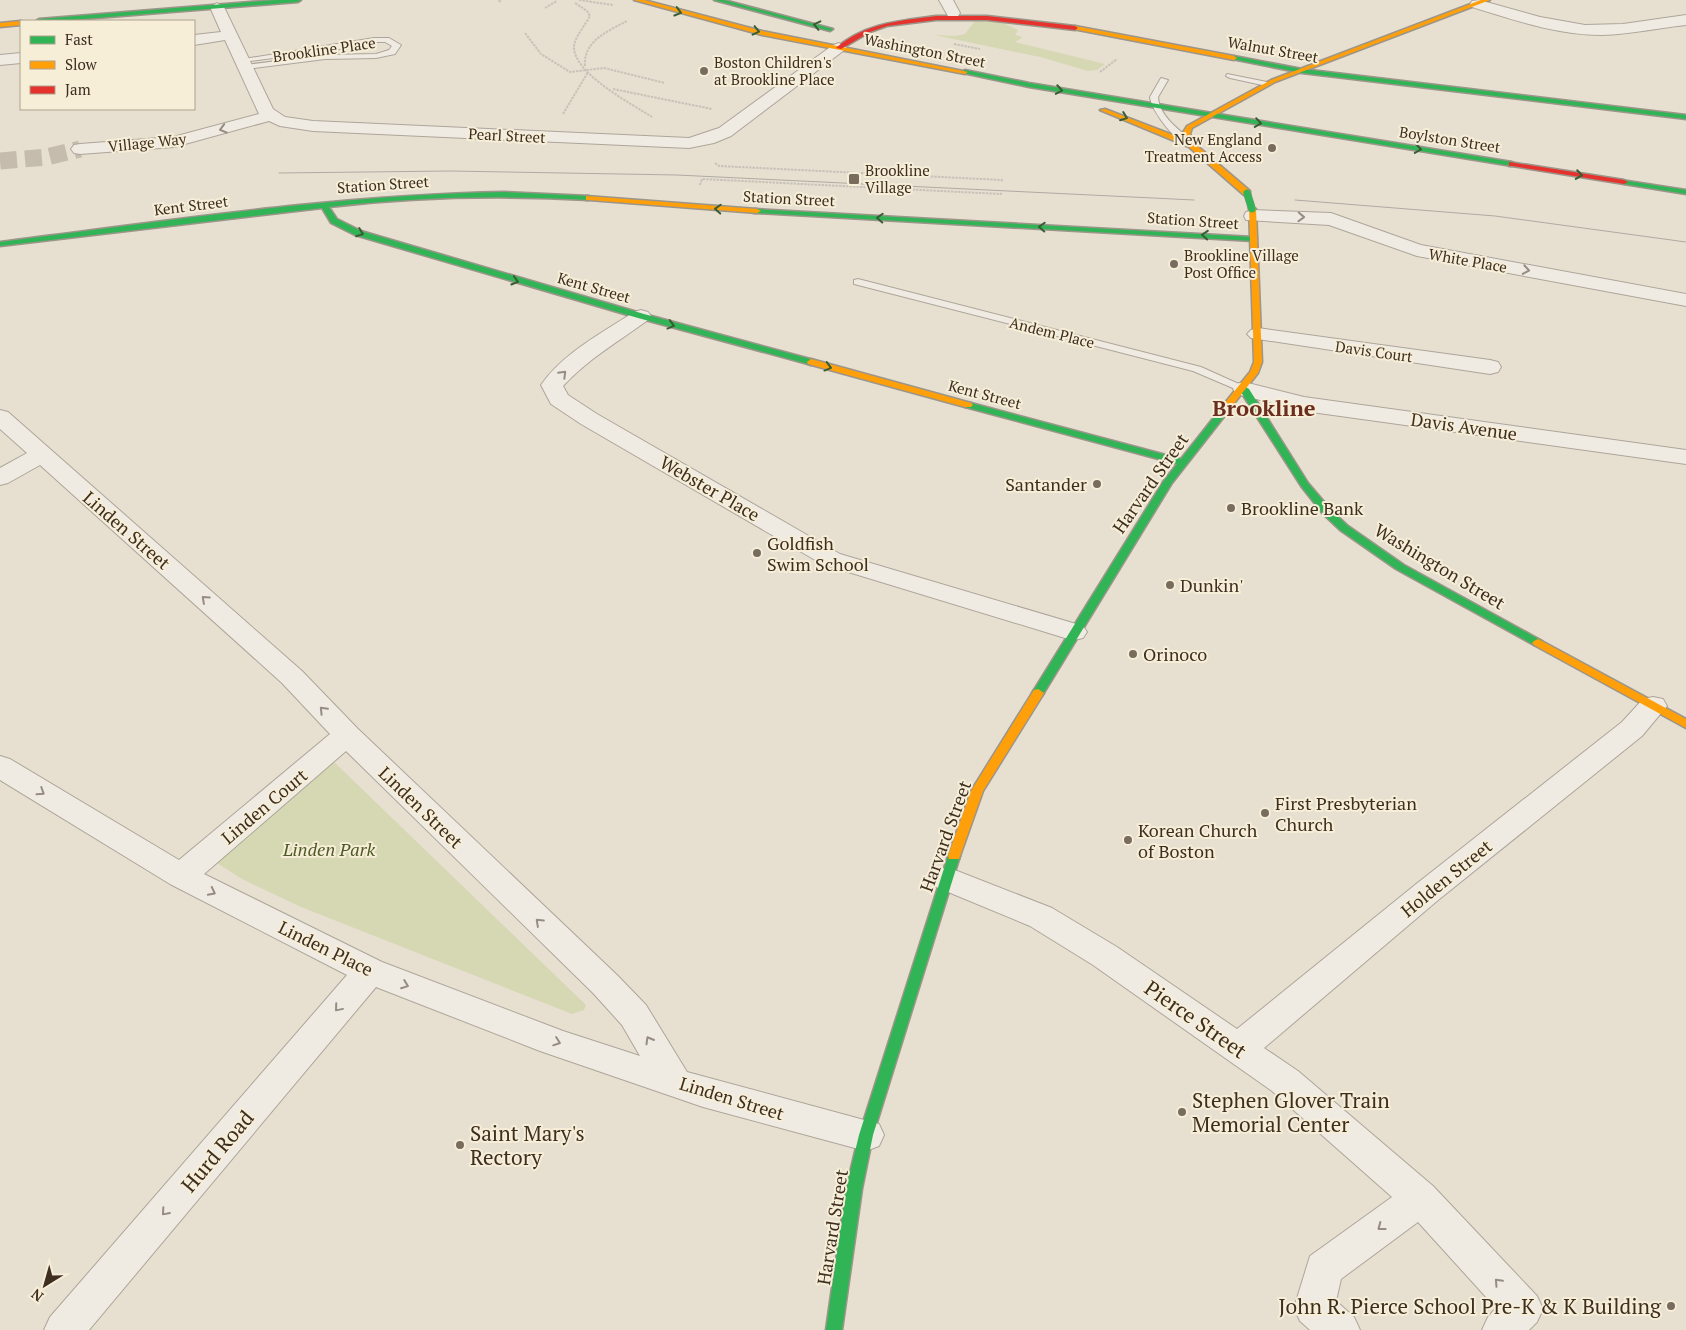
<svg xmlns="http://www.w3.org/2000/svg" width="1686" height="1330" viewBox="0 0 1686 1330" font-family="'PT Serif',serif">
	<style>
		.green { fill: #d6d7b3 }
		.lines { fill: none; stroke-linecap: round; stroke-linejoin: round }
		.street-tunnel { stroke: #c5bcae; stroke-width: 17; stroke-dasharray: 17 8; stroke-linecap: butt }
		.lane-casing { stroke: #ada599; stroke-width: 2 }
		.street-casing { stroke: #ada599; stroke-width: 2 }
		.fast-casing { stroke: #9c958a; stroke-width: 3 }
		.slow-casing { stroke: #9c958a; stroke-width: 3 }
		.jam-casing { stroke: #9c958a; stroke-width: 3 }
		.path { stroke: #c8c2b9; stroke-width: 2; stroke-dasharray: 2.5 1; stroke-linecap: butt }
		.lane { fill: #efebe3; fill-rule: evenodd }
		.street { fill: #efebe3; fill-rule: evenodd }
		.fast { fill: #30b455; fill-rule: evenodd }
		.slow { fill: #ff9f0a; fill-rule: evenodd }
		.jam { fill: #e5322d; fill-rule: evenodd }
		.tram { stroke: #afaaa2; stroke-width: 1 }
		.fast-bridge-casing { stroke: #928b80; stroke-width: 8; stroke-linecap: butt }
		.fast-bridge { stroke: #30b455; stroke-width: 7 }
		.oneway { stroke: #385d33 }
		.oneway2 { stroke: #968c82 }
		.poi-dot { fill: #786c5e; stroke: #f7eed8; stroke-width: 2 }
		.labels { text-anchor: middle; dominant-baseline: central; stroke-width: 4; stroke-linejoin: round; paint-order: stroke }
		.far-street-label { font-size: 15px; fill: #3d2e20; stroke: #f7eed8 }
		.far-poi-label { font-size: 15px; fill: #3d2e20; stroke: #f7eed8; text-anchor: start }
		.street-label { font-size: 18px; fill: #3d2e20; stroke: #f7eed8 }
		.poi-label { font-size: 18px; fill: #3d2e20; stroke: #f7eed8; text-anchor: start }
		.park-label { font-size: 18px; font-style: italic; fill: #4d5a26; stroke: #f7eed8 }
		.near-street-label { font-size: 21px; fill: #3d2e20; stroke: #f7eed8 }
		.near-poi-label { font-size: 21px; fill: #3d2e20; stroke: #f7eed8; text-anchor: start }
		.district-label { font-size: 22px; font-weight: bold; fill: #6b2e1e; stroke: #f7eed8 }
	</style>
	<rect width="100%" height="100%" fill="#e7e0d1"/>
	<g class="green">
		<polygon points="975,21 1001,22 1018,30 1015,35 1023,37 1015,42 1105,64 1097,70 1088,71 1040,57 934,35 955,36 965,34"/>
		<polygon points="332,760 586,1005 584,1010 572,1014 301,907 242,879 212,860"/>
	</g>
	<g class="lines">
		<polyline class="street-tunnel" points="0,161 47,157 80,149"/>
		<g class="lane-casing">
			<g id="lane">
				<polygon points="374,38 389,38 401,45 395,54 376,58 325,59 245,69 241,67 245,65 325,55 376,54 389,50 392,46 385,42 374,42 334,50 242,62 238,60"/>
				<polygon points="1227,74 1267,82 1271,84 1267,86 1230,78 1226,76"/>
				<path d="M 1161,78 L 1168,80 L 1158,97 C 1159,116 1180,131 1194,142 L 1194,146 C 1179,148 1151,111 1150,97 Z"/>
				<polygon points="858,279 1201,367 1250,389 1244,392 1240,391 1193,371 854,284 854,280"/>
			</g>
		</g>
		<g class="street-casing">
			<g id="street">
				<polygon points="939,0 953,0 960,13 958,16 948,16"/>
				<path d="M 1479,0 L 1540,17 L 1585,25 L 1623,24 L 1686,15 L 1686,25 C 1658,28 1631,34 1602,35 C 1558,35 1514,20 1472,7 L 1470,4 L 1472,1 Z"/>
				<polygon points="217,3 224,7 273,109 285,117 313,121 689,138 719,128 833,45 839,43 847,48 731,136 714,143 689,148 313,131 280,126 269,121 174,147 80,154 74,153 71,149 74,145 80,144 173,137 259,114 225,40 194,45 194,35 221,32 210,7"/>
				<polygon points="21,53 21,63 0,65 0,55"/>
				<polygon points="1253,210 1331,213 1421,245 1686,294 1686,306 1417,256 1329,225 1246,220 1244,216 1246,212"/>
				<path d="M 641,310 L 648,312 L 651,316 L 648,320 C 619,341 588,359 563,386 L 568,395 L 597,414 L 840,554 L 1083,626 L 1087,632 L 1083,638 L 1074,640 L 1065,638 L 822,564 L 581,424 L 551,404 L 541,385 C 563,353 602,333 634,312 Z"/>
				<polygon points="1258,328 1490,360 1498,362 1501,367 1498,372 1490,374 1251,338 1247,334 1251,330"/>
				<polygon points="1244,382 1304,397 1686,450 1686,464 1304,411 1236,394 1233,389 1236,384"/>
				<path d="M 0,410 L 8,412 L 302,671 L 357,728 L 617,975 L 646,1005 L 687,1072 L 879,1124 L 884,1135 L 879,1146 L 866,1151 L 703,1107 L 540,1051 L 376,987 L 89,1330 L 44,1330 L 50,1317 L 347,975 L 170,884 L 0,780 L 0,756 L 10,759 L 179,860 L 330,734 L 282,683 L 40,465 L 8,483 L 0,485 L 0,468 L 27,453 L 0,429 ZM 346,751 L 593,993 L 622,1025 L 640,1056 L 563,1031 L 382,962 L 204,874 Z"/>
				<polygon points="1653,697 1663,699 1667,706 1642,736 1437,901 1264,1048 1298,1071 1433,1186 1537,1296 1543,1309 1537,1322 1529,1330 1482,1330 1488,1317 1496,1308 1418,1222 1341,1279 1336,1301 1354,1317 1360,1330 1310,1330 1300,1321 1294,1308 1310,1256 1392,1197 1272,1091 1093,965 1030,926 936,887 931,879 936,871 947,867 1052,908 1117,947 1237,1029 1415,885 1622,722 1643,699"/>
			</g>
		</g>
		<g class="fast-casing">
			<g id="fast">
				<polygon points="276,0 301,0 298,2 59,21 36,21 39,19"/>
				<polygon points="714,0 724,0 833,29 830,31"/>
				<polygon points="1234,56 1302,69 1686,115 1686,119 1302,73 1232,59 1232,57"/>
				<polygon points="965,70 1029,83 1512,162 1516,164 1512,166 1029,87 963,73 963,71"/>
				<polygon points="1621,180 1686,190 1686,194 1624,184 1620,182"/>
				<path d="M 504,192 L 589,196 L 593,198 L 589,200 C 502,195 415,197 329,207 L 337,219 L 361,231 L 644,314 L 814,360 L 815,362 L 811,365 L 808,364 L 638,318 L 355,235 L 331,223 L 322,208 L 0,246 L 0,242 C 168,221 335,195 504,192 Z"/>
				<polygon points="754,209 1253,237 1257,239 1253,241 757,213 754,213"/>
				<polygon points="1244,386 1249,389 1308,483 1331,510 1348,526 1404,565 1542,641 1544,643 1542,645 1534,645 1396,569 1340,530 1323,514 1301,486 1239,389"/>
				<polygon points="1229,401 1234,404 1172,483 1042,696 1034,696 1032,693 1163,482 1177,464 965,407 963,405 965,403 971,403 1181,459 1226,402"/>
				<polygon points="954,851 959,853 960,856 873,1135 862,1189 842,1330 826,1330 846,1189 859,1135 948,856 949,853"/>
			</g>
		</g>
		<g class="slow-casing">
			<g id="slow">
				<polygon points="634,0 644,0 762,31 968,72 965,74 762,35"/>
				<polygon points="1481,0 1490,0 1275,82 1192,128 1190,134 1195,144 1250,191 1250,195 1244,195 1189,147 1100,110 1105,109 1186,140 1182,134 1187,126 1271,80"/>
				<polygon points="21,21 21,25 0,27 0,23"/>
				<polygon points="1075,26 1234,56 1237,58 1234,60 1073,29 1073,27"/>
				<polygon points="586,196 757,209 761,211 757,213 589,200 586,200"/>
				<polygon points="1249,207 1256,209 1262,362 1258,373 1232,406 1229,407 1224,404 1250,372 1254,362"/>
				<polygon points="811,359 971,403 973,405 971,407 965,407 808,364 807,362"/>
				<polygon points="1538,639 1686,719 1686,728 1534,645 1532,643 1534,641"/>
				<polygon points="1038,689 1044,693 983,791 960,856 959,859 949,859 948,856 971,791 1034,690"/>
			</g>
		</g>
		<g class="jam-casing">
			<g id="jam">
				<path d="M 936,16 L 987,16 L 1075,26 L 1078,28 L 1075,30 L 987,20 L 936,20 L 887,26 L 870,32 L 841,49 L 836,48 C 865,23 899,21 936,16 Z"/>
				<polygon points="1509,162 1624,180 1628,182 1624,184 1512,166 1509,166"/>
			</g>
		</g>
		<g class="path">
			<polyline points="499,0 501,3"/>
			<polyline points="579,0 613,5"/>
			<path d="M 575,3 L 587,11 L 590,16 C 586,24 574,38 574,47 C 574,74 632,104 652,117"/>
			<polyline points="545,8 557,1"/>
			<polyline points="525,33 541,54 570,72 604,68 665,83"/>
			<polyline points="954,44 980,49"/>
			<path d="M 585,66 C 583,41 608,31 627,21"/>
			<polyline points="1100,72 1117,59"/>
			<polyline points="613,89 712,109"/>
			<polyline points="563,114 588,72"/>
			<polyline points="715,163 719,166 1002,180 1002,182"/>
			<polyline points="700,185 702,179 1001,194 1001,192"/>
		</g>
		<use href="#lane" class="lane"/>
		<use href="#street" class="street"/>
		<use href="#fast" class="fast"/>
		<use href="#slow" class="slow"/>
		<use href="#jam" class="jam"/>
		<g class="tram">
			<polyline points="279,173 450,171 677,175 1194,200"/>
			<polyline points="1295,200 1495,216 1686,242"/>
		</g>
		<g class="fast-bridge-casing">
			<polyline id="fast-bridge" points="1247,193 1252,209"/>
		</g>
		<use href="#fast-bridge" class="fast-bridge"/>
	</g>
	<defs><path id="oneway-chevron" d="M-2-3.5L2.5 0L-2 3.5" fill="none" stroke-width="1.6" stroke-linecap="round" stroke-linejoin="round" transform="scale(1.25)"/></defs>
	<g class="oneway">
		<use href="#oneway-chevron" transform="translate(678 12) rotate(16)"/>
		<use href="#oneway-chevron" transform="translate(817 25) rotate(-167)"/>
		<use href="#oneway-chevron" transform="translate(756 31) rotate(13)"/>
		<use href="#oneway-chevron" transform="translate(1059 90) rotate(10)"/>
		<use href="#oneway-chevron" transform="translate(1124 117) rotate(21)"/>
		<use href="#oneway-chevron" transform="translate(1258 123) rotate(9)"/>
		<use href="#oneway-chevron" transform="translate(1418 149) rotate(9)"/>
		<use href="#oneway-chevron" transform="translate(1579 175) rotate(9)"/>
		<use href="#oneway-chevron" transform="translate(718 209) rotate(-177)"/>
		<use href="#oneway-chevron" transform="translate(880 218) rotate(-177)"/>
		<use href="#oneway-chevron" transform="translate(1042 227) rotate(-177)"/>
		<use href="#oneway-chevron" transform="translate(360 233) rotate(21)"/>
		<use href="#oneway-chevron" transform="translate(1205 235) rotate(-176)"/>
		<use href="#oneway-chevron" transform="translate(515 281) rotate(17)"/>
		<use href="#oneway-chevron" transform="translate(671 325) rotate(15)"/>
		<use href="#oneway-chevron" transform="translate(828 367) rotate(15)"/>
	</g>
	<g class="oneway2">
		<use href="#oneway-chevron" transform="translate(223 129) rotate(164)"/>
		<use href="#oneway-chevron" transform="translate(1301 217) rotate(2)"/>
		<use href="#oneway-chevron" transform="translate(1526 270) rotate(10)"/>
		<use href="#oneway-chevron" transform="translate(563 374) rotate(-45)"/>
		<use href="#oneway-chevron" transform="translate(205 599) rotate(-138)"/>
		<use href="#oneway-chevron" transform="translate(323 710) rotate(-134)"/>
		<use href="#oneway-chevron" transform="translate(41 792) rotate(33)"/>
		<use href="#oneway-chevron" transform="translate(212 892) rotate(27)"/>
		<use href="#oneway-chevron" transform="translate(539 922) rotate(-137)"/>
		<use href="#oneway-chevron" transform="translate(405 985) rotate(21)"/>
		<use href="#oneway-chevron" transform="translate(338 1008) rotate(130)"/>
		<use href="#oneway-chevron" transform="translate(649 1040) rotate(-120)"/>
		<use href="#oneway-chevron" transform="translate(557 1042) rotate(19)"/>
		<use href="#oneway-chevron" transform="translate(165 1212) rotate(131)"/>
		<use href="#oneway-chevron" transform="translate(1381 1227) rotate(143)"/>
		<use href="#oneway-chevron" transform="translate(1498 1282) rotate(-133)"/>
	</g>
	<g class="poi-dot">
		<circle cx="704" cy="71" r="5"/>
		<circle cx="1272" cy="148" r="5"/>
		<rect x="848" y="173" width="12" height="12" rx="2.5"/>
		<circle cx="1174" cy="264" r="5"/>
		<circle cx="1097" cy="484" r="5"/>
		<circle cx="1231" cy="508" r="5"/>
		<circle cx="757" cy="553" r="5"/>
		<circle cx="1170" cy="585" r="5"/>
		<circle cx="1133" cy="654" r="5"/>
		<circle cx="1265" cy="813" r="5"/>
		<circle cx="1128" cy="840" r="5"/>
		<circle cx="1182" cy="1112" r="5"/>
		<circle cx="460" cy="1145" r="5"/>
		<circle cx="1671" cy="1306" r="5"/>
	</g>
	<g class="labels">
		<g class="far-street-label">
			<text transform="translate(324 49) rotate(-8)">Brookline Place</text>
			<text transform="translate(1273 49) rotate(10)">Walnut Street</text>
			<text transform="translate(925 50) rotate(11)">Washington Street</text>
			<text transform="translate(507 135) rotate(3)">Pearl Street</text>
			<text transform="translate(1450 139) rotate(9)">Boylston Street</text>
			<text transform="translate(147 142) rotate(-6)">Village Way</text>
			<text transform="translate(383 184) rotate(-4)">Station Street</text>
			<text transform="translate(789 198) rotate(3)">Station Street</text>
			<text transform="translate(191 205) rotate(-7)">Kent Street</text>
			<text transform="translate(1193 220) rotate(4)">Station Street</text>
			<text transform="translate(1468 260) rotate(10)">White Place</text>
			<text transform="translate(594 287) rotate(16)">Kent Street</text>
			<text transform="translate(1052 332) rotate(14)">Andem Place</text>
			<text transform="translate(1374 351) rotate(8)">Davis Court</text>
			<text transform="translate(985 394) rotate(15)">Kent Street</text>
		</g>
		<g class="far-poi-label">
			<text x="714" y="62">Boston Children's<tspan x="714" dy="17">at Brookline Place</tspan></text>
			<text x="1262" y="139" text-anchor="end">New England<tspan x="1262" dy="17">Treatment Access</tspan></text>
			<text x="865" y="170">Brookline<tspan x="865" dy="17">Village</tspan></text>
			<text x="1184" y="255">Brookline Village<tspan x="1184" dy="17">Post Office</tspan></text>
		</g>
		<g class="street-label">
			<text transform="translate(1464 426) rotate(8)">Davis Avenue</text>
			<text transform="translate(1150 483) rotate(-55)">Harvard Street</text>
			<text transform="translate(710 488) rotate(30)">Webster Place</text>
			<text transform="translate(127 530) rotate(41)">Linden Street</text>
			<text transform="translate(1440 566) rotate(31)">Washington Street</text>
			<text transform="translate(264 806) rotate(-40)">Linden Court</text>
			<text transform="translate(421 807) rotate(44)">Linden Street</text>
			<text transform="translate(945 836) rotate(-70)">Harvard Street</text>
			<text transform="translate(1446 878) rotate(-39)">Holden Street</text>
			<text transform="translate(326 948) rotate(26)">Linden Place</text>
			<text transform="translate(732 1098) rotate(17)">Linden Street</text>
			<text transform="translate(832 1227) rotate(-81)">Harvard Street</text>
		</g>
		<g class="poi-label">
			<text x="1087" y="484" text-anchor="end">Santander</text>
			<text x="1241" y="508">Brookline Bank</text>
			<text x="767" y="543">Goldfish<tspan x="767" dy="21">Swim School</tspan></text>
			<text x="1180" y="585">Dunkin'</text>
			<text x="1143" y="654">Orinoco</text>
			<text x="1275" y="803">First Presbyterian<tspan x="1275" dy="21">Church</tspan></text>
			<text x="1138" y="830">Korean Church<tspan x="1138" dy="21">of Boston</tspan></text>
		</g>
		<g class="park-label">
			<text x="329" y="849">Linden Park</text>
		</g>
		<g class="near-street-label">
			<text transform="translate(1196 1019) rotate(35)">Pierce Street</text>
			<text transform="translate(217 1151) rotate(-50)">Hurd Road</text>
		</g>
		<g class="near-poi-label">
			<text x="1192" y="1100">Stephen Glover Train<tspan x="1192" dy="24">Memorial Center</tspan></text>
			<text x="470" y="1133">Saint Mary's<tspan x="470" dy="24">Rectory</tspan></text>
			<text x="1661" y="1306" text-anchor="end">John R. Pierce School Pre-K &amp; K Building</text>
		</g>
		<g class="district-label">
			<text x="1264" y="407">Brookline</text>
		</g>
	</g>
	<rect x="20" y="20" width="175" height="90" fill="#f7eed8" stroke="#ada18e"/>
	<rect x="30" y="36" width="25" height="8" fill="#30b455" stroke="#ada18e"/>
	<text x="65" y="45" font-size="15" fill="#3d2e20">Fast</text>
	<rect x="30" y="61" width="25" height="8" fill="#ff9f0a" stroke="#ada18e"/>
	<text x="65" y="70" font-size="15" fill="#3d2e20">Slow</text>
	<rect x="30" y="86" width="25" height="8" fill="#e5322d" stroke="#ada18e"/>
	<text x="65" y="95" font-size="15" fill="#3d2e20">Jam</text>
	<g transform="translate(45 1285) rotate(217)" stroke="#f7eed8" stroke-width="4" paint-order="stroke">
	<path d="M0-4L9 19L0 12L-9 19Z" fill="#3d2e20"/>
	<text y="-8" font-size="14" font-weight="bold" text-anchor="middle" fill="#3d2e20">N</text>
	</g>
</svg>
